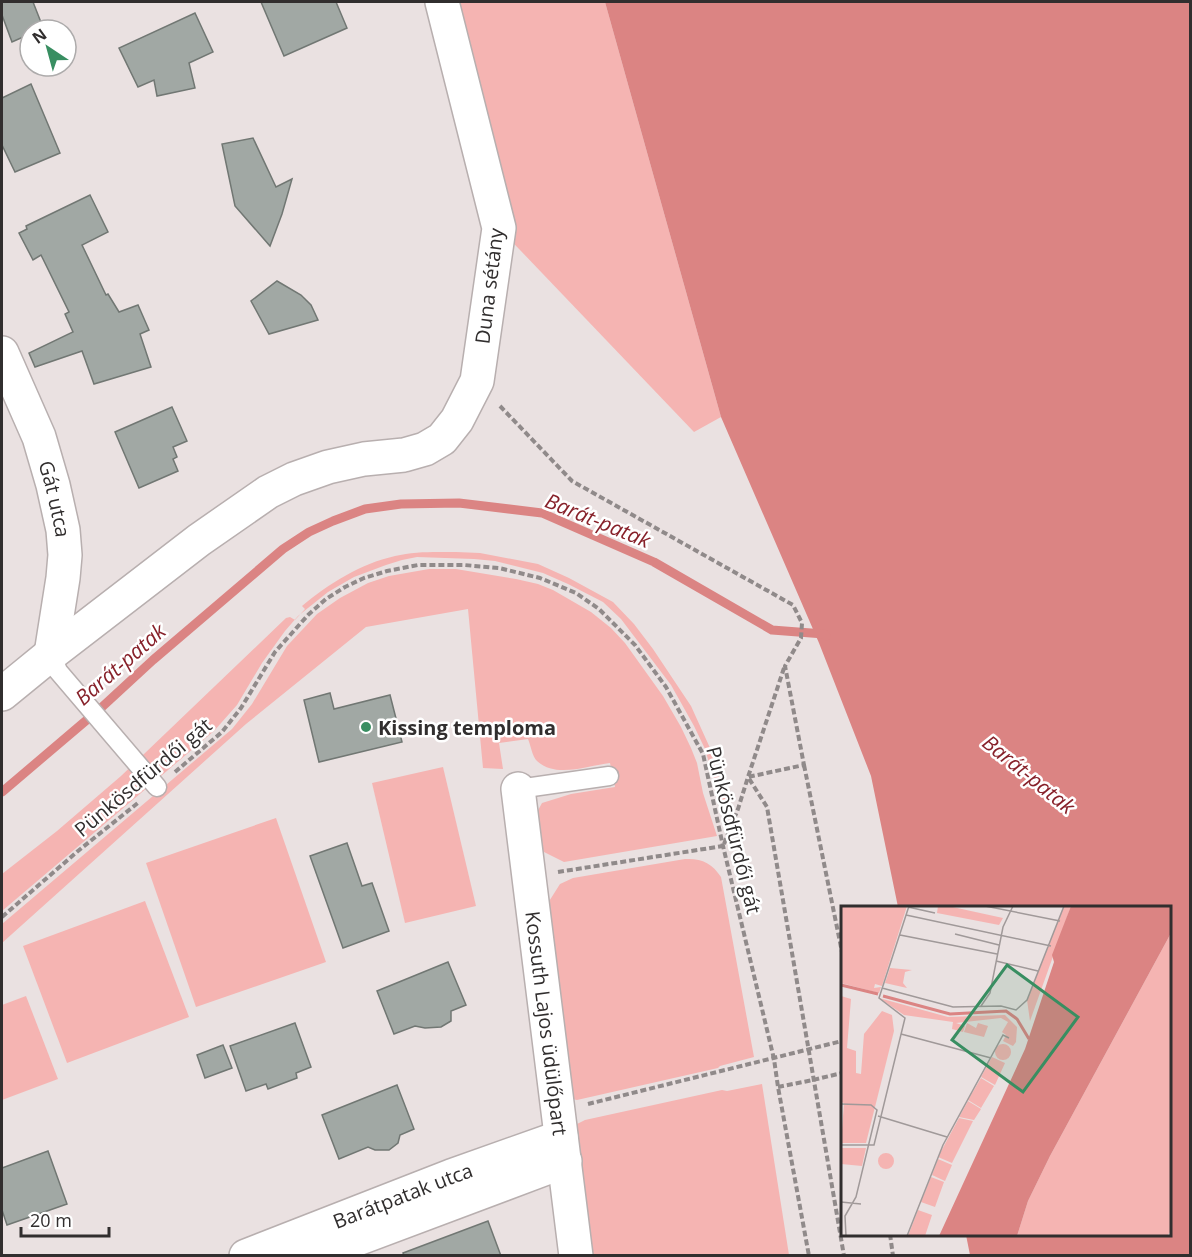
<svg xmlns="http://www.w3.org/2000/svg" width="1192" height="1257" viewBox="0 0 1192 1257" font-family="'Open Sans',sans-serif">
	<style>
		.green { fill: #f5b4b2 }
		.water { fill: #db8483 }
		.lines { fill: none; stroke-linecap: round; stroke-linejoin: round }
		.stream { stroke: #db8483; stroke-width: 9 }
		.building { fill: #a1a8a4; stroke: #717773; stroke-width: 1.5 }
		.service-casing { stroke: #b8afaf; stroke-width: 21 }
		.minor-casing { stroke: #b8afaf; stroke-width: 36 }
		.path { stroke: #908a8a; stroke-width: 4; stroke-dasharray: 6 3; stroke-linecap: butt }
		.service { stroke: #fff; stroke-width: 18 }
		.minor { stroke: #fff; stroke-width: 33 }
		.poi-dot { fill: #388e61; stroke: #fff; stroke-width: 2 }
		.labels { text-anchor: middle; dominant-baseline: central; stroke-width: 5; stroke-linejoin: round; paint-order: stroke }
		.street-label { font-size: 20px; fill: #312e2e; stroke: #fff }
		.poi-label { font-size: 20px; font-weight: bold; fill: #312e2e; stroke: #fff; text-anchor: start }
		.water-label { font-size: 21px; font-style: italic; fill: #87212a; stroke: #fff }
		.inset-river { fill: none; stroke: #db8483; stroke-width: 3 }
		.inset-road { fill: none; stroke: #a09999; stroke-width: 1.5 }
		.view { fill: #388e61; fill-opacity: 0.15; stroke: #388e61; stroke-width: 3 }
		.inset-edge { fill: none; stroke: #312e2e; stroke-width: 3 }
	</style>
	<rect width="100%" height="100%" fill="#eae1e1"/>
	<g class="green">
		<polygon points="442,2 605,2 721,417 694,432 499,228"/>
		<path d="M 456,552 L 480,553 L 538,564 L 569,578 L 613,602 L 634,624 L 653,649 L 691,706 L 710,748 L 727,803 L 727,807 L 721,810 L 713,776 L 705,749 L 694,726 L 671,685 L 621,619 L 603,602 L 568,584 L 543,573 L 495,561 L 474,559 L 417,557 L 402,560 L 386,565 L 354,577 L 328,592 L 298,616 L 285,631 L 262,663 L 237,705 L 214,731 L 2,911 L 2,874 L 57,831 L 121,776 L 286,618 L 290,617 L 295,620 L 305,609 L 302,606 C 330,583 360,564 395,556 C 415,551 436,552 456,552 Z"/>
		<path d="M 429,569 L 456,569 L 516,579 L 538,584 L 553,590 L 591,612 L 611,628 L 625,643 L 663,696 L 681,727 L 691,748 L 697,763 L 703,793 L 717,836 L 564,862 L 542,851 L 530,825 L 542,803 L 571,794 L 615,787 L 610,763 C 589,765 556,779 537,761 C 532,756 531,746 528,739 L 499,743 L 503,769 L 483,768 L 468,609 L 366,627 L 246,724 L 2,943 L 2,924 L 232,729 L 252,704 L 287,646 L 317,614 L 340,598 L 368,583 L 389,576 Z"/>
		<polygon points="443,767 476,906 405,923 372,783"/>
		<polygon points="276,818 326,962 196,1007 146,863"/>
		<path d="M 685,859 C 701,858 712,863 721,877 L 754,1057 L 720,1066 L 718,1068 L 577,1100 L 572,1099 L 548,903 L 560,884 L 573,878 Z"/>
		<polygon points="145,901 189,1017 67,1063 23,946"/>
		<polygon points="26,996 58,1079 2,1100 2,1005"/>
		<polygon points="762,1084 789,1255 590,1255 573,1126 585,1120 722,1090 727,1091"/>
	</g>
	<polygon class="water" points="605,2 1190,2 1190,1255 970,1255 966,1235 1170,1234 1170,908 898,907 871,776 819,643 721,417"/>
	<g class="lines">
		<polyline class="stream" points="2,792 102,707 153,660 283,549 309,532 333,521 365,509 401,504 459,503 542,513 654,562 772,630 824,634 826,636"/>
	</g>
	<g class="building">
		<polygon points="2,2 33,2 44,30 30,30 30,34 12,42 2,15"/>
		<polygon points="261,2 336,2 347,28 284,56"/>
		<polygon points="195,13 213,52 189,63 195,88 157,96 154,80 138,87 119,48"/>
		<polygon points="31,84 60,153 15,172 2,145 2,98"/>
		<polygon points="253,138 276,187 292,179 282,214 270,246 235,206 222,144"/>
		<polygon points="90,195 108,232 82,245 106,295 108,294 119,312 138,305 149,330 140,334 151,367 94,384 82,351 35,367 29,353 73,332 65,314 69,312 41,255 33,260 19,233 27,229 26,226"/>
		<polygon points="277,281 301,295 311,305 318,320 269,334 251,301"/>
		<polygon points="172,407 187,441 173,447 177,457 173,459 178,471 139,488 115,432"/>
		<polygon points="330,693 334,709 390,695 402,742 319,762 304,700"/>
		<polygon points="347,843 362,886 372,883 389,931 343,948 310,856"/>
		<polygon points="448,962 466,1005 451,1011 451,1021 441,1027 425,1028 415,1026 394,1034 377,991"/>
		<polygon points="295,1023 311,1067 296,1073 297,1078 268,1089 266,1084 246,1091 230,1046"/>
		<polygon points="223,1045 232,1068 205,1078 197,1055"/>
		<polygon points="397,1085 414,1129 400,1135 398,1143 389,1150 375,1150 368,1147 339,1159 322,1115"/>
		<polygon points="48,1151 67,1204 7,1225 2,1210 2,1168"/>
		<polygon points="488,1221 501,1256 404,1256 403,1253"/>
	</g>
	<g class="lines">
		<g class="service-casing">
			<g id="service">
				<polyline points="51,654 58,671 157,787"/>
				<polyline points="518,789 609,776"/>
			</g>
		</g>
		<g class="minor-casing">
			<g id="minor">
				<path id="s1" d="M 2,353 L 39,437 L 53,485 L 63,530 L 65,555 L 63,578 L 51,654"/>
				<polyline points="2,694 51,654 199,540 268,492 294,479 328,467 364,459 404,455 425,449 442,439 457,420 477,381 499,228 442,2"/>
				<path id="s2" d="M 518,789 L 576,1256"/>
				<path id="s3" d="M 246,1256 L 451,1176 L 561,1137"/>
				<polyline points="312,1256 565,1161"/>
			</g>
		</g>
		<g class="path">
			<polyline points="500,406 572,481 793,605 802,623 801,638 785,666 804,765 748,777 738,809 724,844"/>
			<polyline points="784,668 748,777 767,807 844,1256"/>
			<polyline points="804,765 842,952"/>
			<polyline points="175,772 222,732 241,708 275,652 308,615 326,599 345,587 364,578 387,571 418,565 464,565 499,568 540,578 576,593 599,609 635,645 666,687 703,754 723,846 774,1059 778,1087 809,1256"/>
			<polyline points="558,872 723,846"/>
			<polyline points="2,917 78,851 139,802"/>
			<polyline points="778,1087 813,1080 842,1073"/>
			<polyline points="588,1104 842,1041"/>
			<polyline points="890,1234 893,1256"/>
		</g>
		<use href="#service" class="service"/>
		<use href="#minor" class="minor"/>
	</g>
	<circle class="poi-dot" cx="366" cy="727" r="6"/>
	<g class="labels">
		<g class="street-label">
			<text transform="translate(489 286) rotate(-83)">Duna sétány</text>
			<text stroke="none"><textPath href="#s1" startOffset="156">Gát utca</textPath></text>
			<text transform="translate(143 777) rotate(-40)">Pünkösdfürdői gát</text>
			<text transform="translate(734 830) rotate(76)">Pünkösdfürdői gát</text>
			<text stroke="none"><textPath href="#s2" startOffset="236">Kossuth Lajos üdülőpart</textPath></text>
			<text stroke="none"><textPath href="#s3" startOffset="168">Barátpatak utca</textPath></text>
		</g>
		<g class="poi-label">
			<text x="378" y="727">Kissing temploma</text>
		</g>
		<g class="water-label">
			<text transform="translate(598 520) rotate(22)">Barát-patak</text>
			<text transform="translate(120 664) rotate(-41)">Barát-patak</text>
			<text transform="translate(1029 774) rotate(39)">Barát-patak</text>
		</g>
	</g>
	<g transform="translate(841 906)">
		<rect width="330" height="330" fill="#eae1e1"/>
		<path d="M 0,0 L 66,0 L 41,80 L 34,78 L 33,82 L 40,81 L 38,87 L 0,77 ZM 97,0 L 107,0 L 162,12 L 158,19 L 96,7 ZM 223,0 L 230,0 L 189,115 L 186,94 ZM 330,27 L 330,325 L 326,330 L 176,330 L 187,295 L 209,250 ZM 49,62 L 71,64 L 64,66 L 62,77 L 66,82 L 44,77 ZM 0,90 L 10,93 L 6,142 L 15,145 L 15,167 L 20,168 L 23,128 L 41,105 L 51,109 L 53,125 L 25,237 L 0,237 L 3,197 L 0,196 ZM 38,92 L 107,111 L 164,109 L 176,121 L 175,136 L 172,140 L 162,135 L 165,129 L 161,126 L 167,116 L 160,112 L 115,117 L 124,120 L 122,126 L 111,123 L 112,116 L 63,109 ZM 126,117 L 135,122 L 137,117 L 147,120 L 143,131 L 123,126 ZM154 146a8 8 0 1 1 16 0a8 8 0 1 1-16 0ZM 151,151 L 164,157 L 154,179 L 140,171 ZM 140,172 L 153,180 L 140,202 L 127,194 ZM 127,195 L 140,203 L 133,214 L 118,211 ZM 118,212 L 132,215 L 111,257 L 97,251 ZM 0,242 L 25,242 L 21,260 L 0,258 ZM37 255a8 8 0 1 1 16 0a8 8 0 1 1-16 0ZM 97,253 L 111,259 L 104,275 L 91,269 ZM 90,271 L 103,276 L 94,301 L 80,296 ZM 77,304 L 91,309 L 84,330 L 67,330 Z" fill="#f5b4b2"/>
		<path d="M 230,0 L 330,0 L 330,27 L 209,250 L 187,295 L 176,330 L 98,330 L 184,143 L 213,56 L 211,49 Z" fill="#db8483"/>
		<path class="inset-river" d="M 0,79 L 37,88M 42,90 L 109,108 L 165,105 L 176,113 L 188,133"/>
		<path class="inset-road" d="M 144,0 L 219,15M 67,1 L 94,7M 65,9 L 210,40M 114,28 L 158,39M 59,29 L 156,48M 155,55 L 197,65M 41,82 L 112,101 L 160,100 L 175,104 L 186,94 L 223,0M 140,100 L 149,87 L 162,21 L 172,0M 60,128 L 150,152M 0,198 L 30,199 L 36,204 L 15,291 L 4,310 L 5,330M 37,210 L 106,231M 0,239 L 33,239 L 64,112 L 38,92 L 68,0M 0,296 L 20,298M 66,330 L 102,239 L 162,129 L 168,132"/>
		<path class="view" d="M 166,59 L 237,111 L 182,186 L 111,134 Z"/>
		<rect width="330" height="330" class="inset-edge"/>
	</g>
	<rect width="1192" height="1257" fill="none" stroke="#312e2e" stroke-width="6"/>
	<g transform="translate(48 48) rotate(324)"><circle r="28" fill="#ffffff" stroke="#adabab" stroke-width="1.5"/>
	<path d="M0-4.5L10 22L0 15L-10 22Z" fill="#388e61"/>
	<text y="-9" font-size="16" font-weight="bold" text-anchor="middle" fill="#312e2e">N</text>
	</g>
	<path d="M21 1227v9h88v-9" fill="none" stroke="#312e2e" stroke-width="3"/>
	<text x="30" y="1227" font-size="18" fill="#312e2e" stroke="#ffffff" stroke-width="4.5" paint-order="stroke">20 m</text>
</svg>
